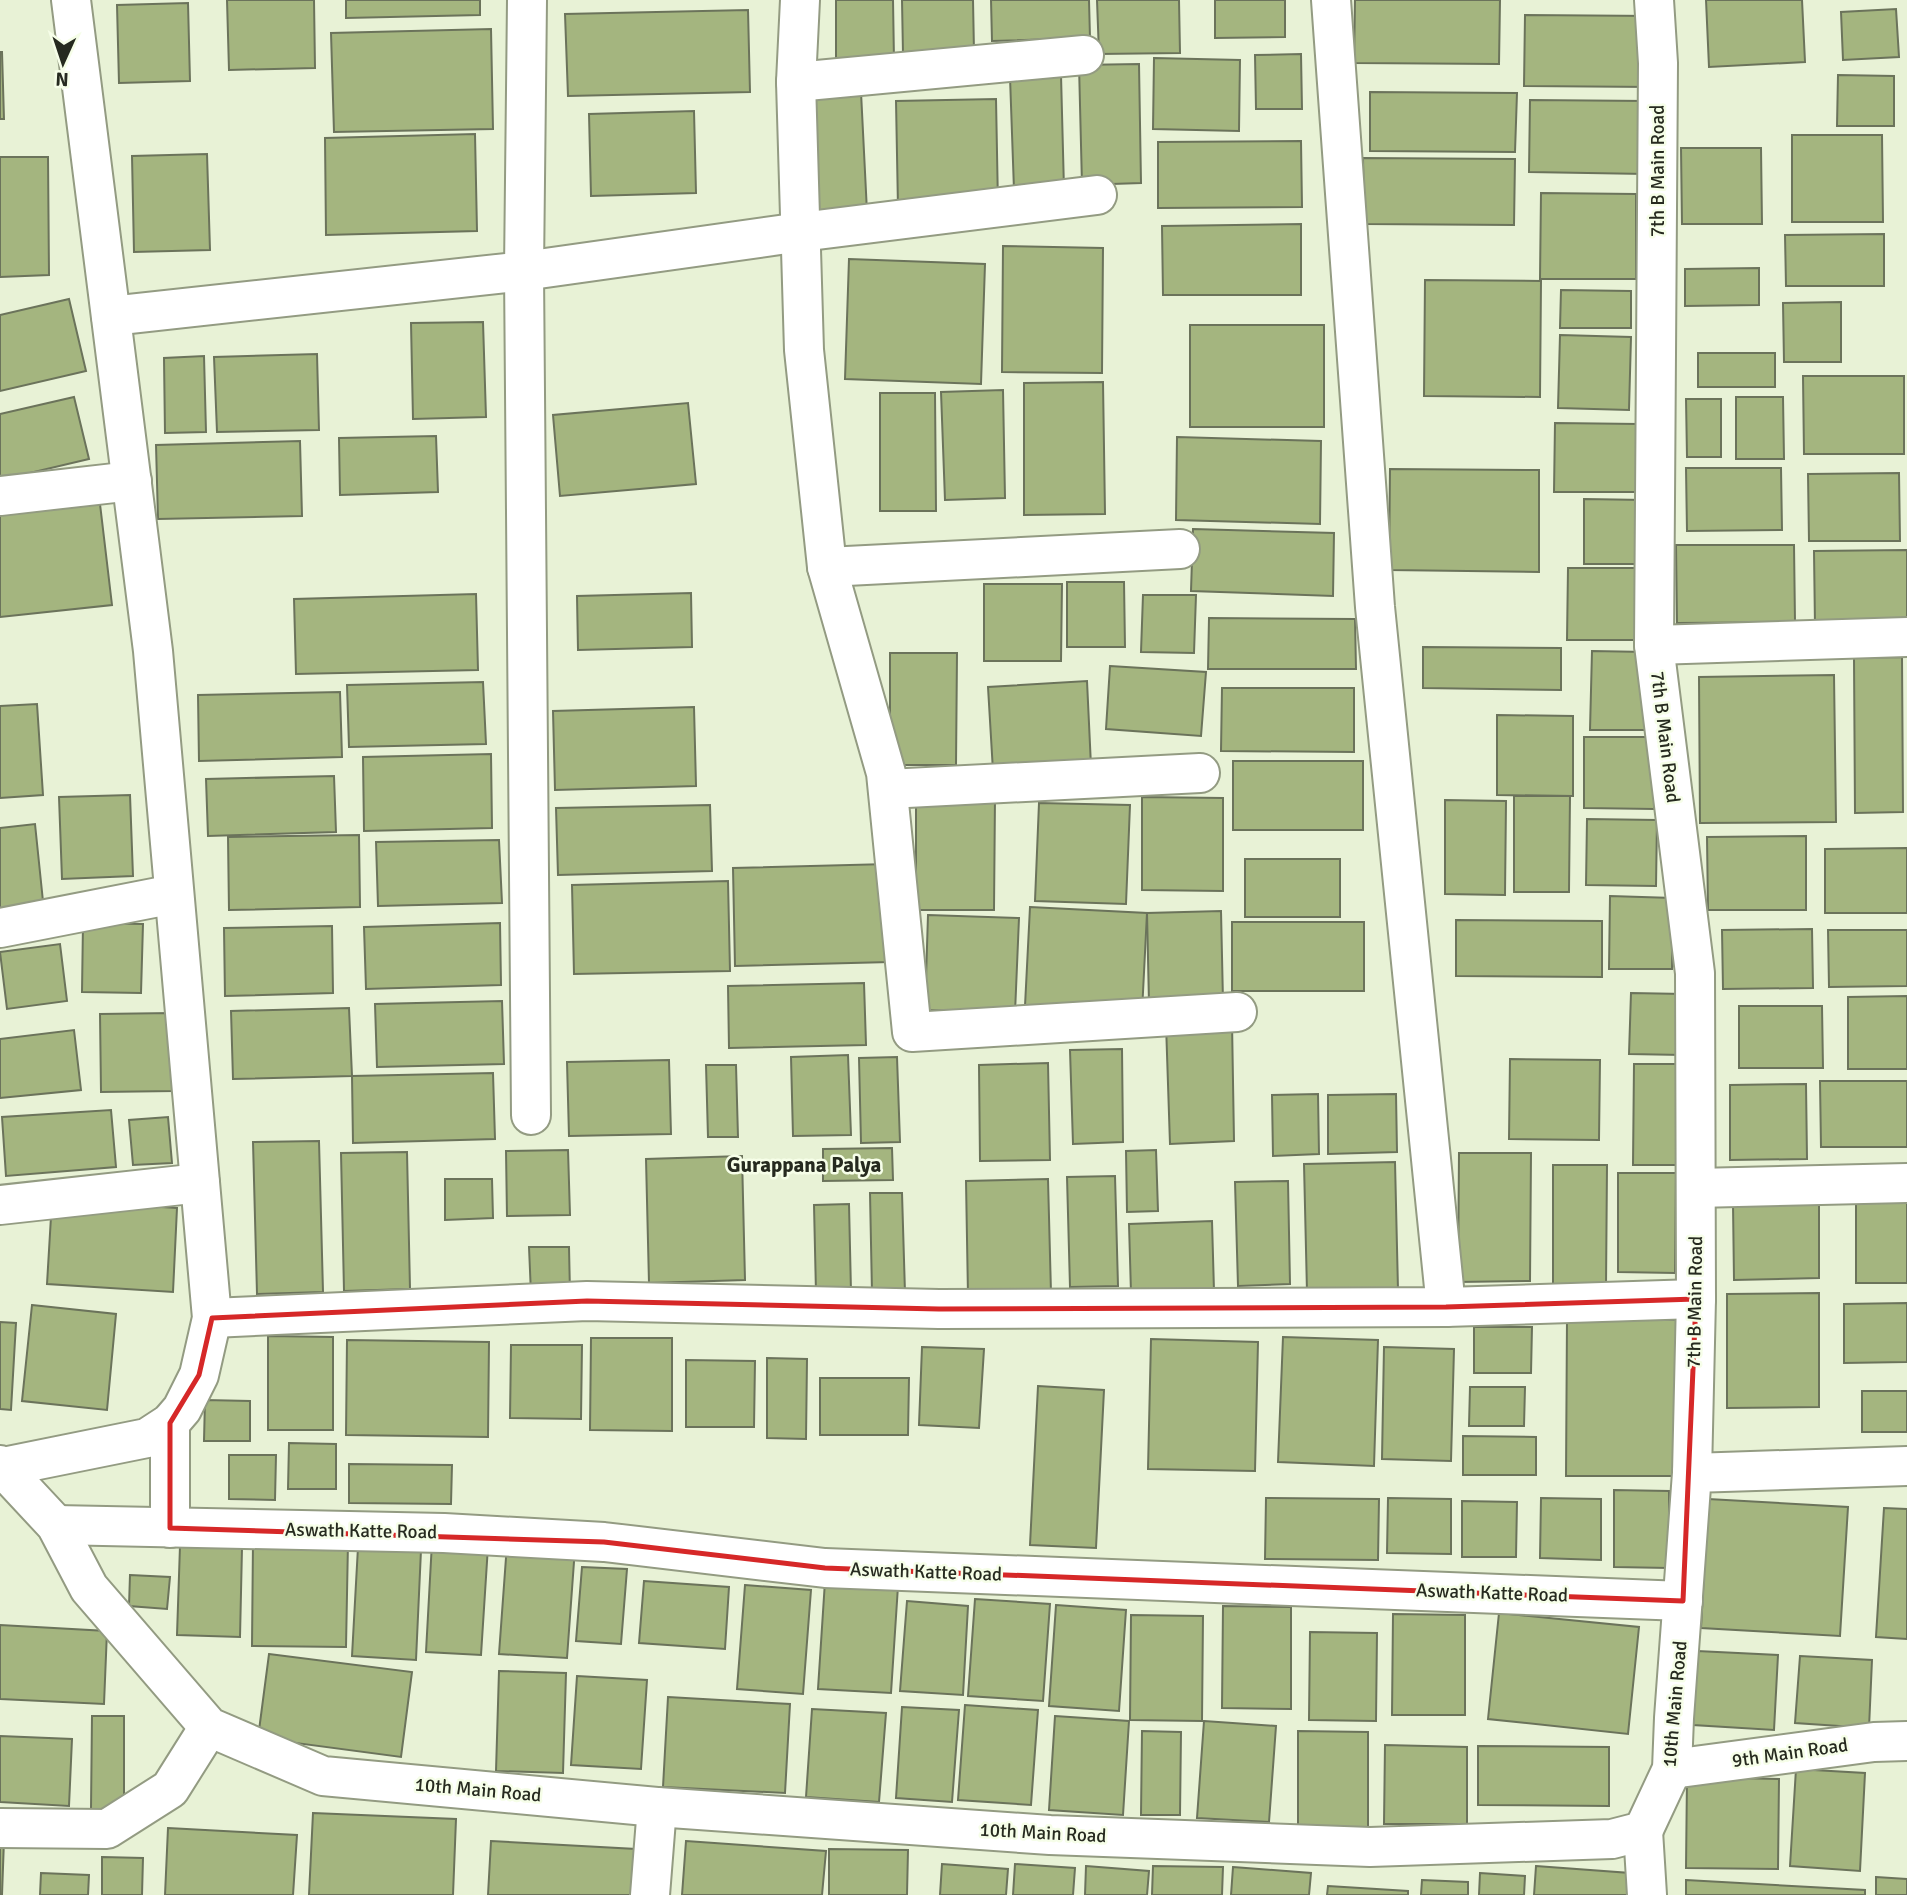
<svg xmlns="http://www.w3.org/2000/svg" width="1907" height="1895" viewBox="0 0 1907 1895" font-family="Signika,sans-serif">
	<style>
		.building { fill: #a4b57f; stroke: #6b735b; stroke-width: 2 }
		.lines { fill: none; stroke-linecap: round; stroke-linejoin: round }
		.street-casing { stroke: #939b82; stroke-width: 42 }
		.secondary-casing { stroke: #939b82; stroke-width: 42 }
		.street { stroke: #fff; stroke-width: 38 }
		.secondary { stroke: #fff; stroke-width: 38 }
		.marked { fill: none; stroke: #d62828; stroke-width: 5; stroke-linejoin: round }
		.labels { text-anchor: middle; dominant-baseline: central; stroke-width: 5; stroke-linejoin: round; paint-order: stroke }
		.street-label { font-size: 19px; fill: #262a1f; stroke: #f6fee8 }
		.neighbourhood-label { font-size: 21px; font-weight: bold; fill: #262a1f; stroke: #f6fee8 }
	</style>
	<rect width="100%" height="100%" fill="#e8f2d6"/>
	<g class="building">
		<polygon points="227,0 314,0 315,68 229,70"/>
		<polygon points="346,0 480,0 480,15 346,18"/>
		<polygon points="836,0 893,0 894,61 836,61"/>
		<polygon points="902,0 973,0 974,52 903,54"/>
		<polygon points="991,0 1089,0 1090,38 992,41"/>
		<polygon points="1097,0 1179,0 1180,53 1099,54"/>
		<polygon points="1215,0 1285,0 1285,37 1215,38"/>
		<polygon points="1355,0 1500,0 1499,64 1354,63"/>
		<polygon points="1706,0 1802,0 1805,62 1709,67"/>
		<polygon points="188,3 190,81 119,83 117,5"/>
		<polygon points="1896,9 1899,57 1843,60 1841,12"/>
		<polygon points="748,10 750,92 568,96 565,14"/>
		<polygon points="1525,15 1654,16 1653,87 1524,86"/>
		<polygon points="491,29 493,129 334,132 331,33"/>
		<polygon points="0,52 2,52 4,119 0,119"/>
		<polygon points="1301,54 1302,109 1256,109 1255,55"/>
		<polygon points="1154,58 1240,60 1239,131 1153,129"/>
		<polygon points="1139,64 1141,183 1082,185 1079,65"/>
		<polygon points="1061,75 1064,189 1014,190 1010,77"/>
		<polygon points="1838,75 1894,76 1894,126 1837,126"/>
		<polygon points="861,92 867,212 810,215 804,95"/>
		<polygon points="1370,92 1517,93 1515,152 1370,151"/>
		<polygon points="996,99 998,205 898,208 896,101"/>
		<polygon points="1530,100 1647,101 1646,174 1529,172"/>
		<polygon points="694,111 696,193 591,196 589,114"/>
		<polygon points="475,134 477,231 326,235 325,138"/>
		<polygon points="1792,135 1882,135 1883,222 1792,222"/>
		<polygon points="1301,141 1302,207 1158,208 1158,142"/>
		<polygon points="1681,148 1761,148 1762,224 1682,224"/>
		<polygon points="207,154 210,250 134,252 132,156"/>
		<polygon points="0,157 48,157 49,275 0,277"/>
		<polygon points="1363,158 1515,159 1514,225 1364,224"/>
		<polygon points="1541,193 1636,194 1636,279 1540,279"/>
		<polygon points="1301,224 1301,295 1163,295 1162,226"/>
		<polygon points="1884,234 1884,286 1786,286 1785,235"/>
		<polygon points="1003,246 1103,248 1102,373 1002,372"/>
		<polygon points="849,259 985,264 981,384 845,379"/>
		<polygon points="1759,268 1759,305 1685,306 1685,269"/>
		<polygon points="1425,280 1541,281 1540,397 1424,396"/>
		<polygon points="1561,290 1631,291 1631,328 1560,328"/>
		<polygon points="69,299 86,371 0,391 0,315"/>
		<polygon points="1841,302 1841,362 1784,362 1783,303"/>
		<polygon points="483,322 486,417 413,419 411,323"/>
		<rect x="1190" y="325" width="134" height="102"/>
		<polygon points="1560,335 1631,337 1629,410 1558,408"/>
		<rect x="1698" y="353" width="77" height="34"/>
		<polygon points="317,354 319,430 217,432 214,357"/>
		<polygon points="204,356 206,432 165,433 164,358"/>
		<polygon points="1803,376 1904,376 1904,454 1804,454"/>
		<polygon points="1103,382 1105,514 1024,515 1024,383"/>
		<polygon points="1003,390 1005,498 945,500 941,392"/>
		<polygon points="880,393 935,393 936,511 880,511"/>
		<polygon points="74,397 89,459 0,480 0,414"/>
		<polygon points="1736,397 1783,397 1784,459 1736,459"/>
		<polygon points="1686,399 1721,399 1721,457 1687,457"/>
		<polygon points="688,403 696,484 560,496 553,415"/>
		<polygon points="1555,423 1639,424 1638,492 1554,492"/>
		<polygon points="436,436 438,492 340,495 339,438"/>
		<polygon points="1177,437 1321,441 1320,524 1176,520"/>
		<polygon points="300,441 302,516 158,519 156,445"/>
		<polygon points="1686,468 1781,468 1782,530 1687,531"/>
		<polygon points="1390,469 1539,470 1539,572 1389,570"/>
		<polygon points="1899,473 1900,541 1809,541 1808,474"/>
		<polygon points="1584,499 1645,500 1645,564 1584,564"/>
		<polygon points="100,504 112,605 0,617 0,515"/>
		<polygon points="1193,529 1334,533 1333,596 1191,591"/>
		<polygon points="1676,545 1794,545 1795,622 1677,623"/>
		<polygon points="1907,550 1907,625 1815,626 1814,551"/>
		<polygon points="1568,568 1640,568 1640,640 1567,640"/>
		<polygon points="1067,582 1124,582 1125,647 1067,647"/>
		<polygon points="984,584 1062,584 1061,661 984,661"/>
		<polygon points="691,593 692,647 578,650 577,596"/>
		<polygon points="476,594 478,670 296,674 294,599"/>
		<polygon points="1143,595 1196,595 1194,653 1141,652"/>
		<polygon points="1209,618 1355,619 1356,669 1208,669"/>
		<polygon points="1423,647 1561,648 1561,690 1423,688"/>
		<polygon points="1592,651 1647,652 1646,730 1590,730"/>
		<polygon points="890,653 957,653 956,765 890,765"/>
		<polygon points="1902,657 1903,812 1855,813 1854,658"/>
		<polygon points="1110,666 1206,672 1201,736 1106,729"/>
		<polygon points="1834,675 1836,822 1700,823 1699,677"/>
		<polygon points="1087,681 1091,766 993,771 988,687"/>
		<polygon points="483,682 486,744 349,747 347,685"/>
		<polygon points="1222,688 1354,688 1354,752 1221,751"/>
		<polygon points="340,692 342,757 199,761 198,695"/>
		<polygon points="37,704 43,795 0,798 0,706"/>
		<polygon points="694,707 696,786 555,790 553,711"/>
		<polygon points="1497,715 1573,716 1573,796 1497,795"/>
		<polygon points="1584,737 1654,737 1654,809 1584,808"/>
		<polygon points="491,754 492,828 364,831 363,757"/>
		<rect x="1233" y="761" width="130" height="69"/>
		<polygon points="334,776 336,832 208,836 206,779"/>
		<polygon points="130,795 133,876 62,879 59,797"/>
		<polygon points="916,796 995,796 994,910 916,910"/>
		<polygon points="1514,796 1570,796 1569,892 1514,892"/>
		<polygon points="1142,797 1223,798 1223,891 1142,890"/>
		<polygon points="1445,800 1506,801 1505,895 1445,894"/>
		<polygon points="1039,803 1130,805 1126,904 1035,901"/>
		<polygon points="710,805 712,871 558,875 556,808"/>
		<polygon points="1587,819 1657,820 1656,886 1586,885"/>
		<polygon points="35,824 44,911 0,915 0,828"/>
		<polygon points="359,835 360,907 229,910 228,837"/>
		<polygon points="1806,836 1806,910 1708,910 1707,837"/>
		<polygon points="499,840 502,903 378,906 376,842"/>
		<polygon points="1907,848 1907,913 1825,913 1825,849"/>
		<rect x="1245" y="859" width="95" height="58"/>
		<polygon points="888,864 890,962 735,966 733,868"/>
		<polygon points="728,881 730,971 574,974 572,885"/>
		<polygon points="1610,896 1673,898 1672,969 1609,969"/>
		<polygon points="1030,907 1147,913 1142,1012 1025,1006"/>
		<polygon points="1221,911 1223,1001 1149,1003 1147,913"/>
		<polygon points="928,915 1019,918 1015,1013 925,1010"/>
		<polygon points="1456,920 1602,921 1602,977 1456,976"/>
		<rect x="1232" y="922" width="132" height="69"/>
		<polygon points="83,923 143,924 141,993 82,992"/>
		<polygon points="500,923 501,985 366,989 364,927"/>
		<polygon points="332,926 333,993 225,996 224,928"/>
		<polygon points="1812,929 1813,988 1723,989 1722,930"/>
		<polygon points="1828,930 1907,930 1907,986 1829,987"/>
		<polygon points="60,944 67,1001 7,1009 0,952"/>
		<polygon points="864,983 866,1045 729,1048 728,986"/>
		<polygon points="1631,993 1684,994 1683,1055 1629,1054"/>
		<polygon points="1907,996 1907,1069 1848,1069 1848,997"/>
		<polygon points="502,1001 504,1064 377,1067 375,1004"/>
		<polygon points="1739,1006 1822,1006 1823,1068 1739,1068"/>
		<polygon points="349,1008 352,1076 233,1079 231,1011"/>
		<polygon points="172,1013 174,1091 101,1092 100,1014"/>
		<polygon points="1232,1022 1234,1141 1170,1144 1166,1024"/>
		<polygon points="74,1030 81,1090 0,1098 0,1039"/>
		<polygon points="1122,1049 1123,1142 1073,1144 1070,1050"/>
		<polygon points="848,1055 851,1135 793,1136 791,1057"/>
		<polygon points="897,1057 900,1142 861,1143 859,1058"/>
		<polygon points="1510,1059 1600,1060 1599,1140 1509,1139"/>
		<polygon points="669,1060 671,1134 569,1136 567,1062"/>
		<polygon points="1048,1063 1050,1160 980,1161 979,1065"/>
		<polygon points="1634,1064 1688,1064 1687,1165 1633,1165"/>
		<polygon points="706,1065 736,1065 738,1137 708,1137"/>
		<polygon points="493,1073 495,1139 353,1143 352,1076"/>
		<polygon points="1820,1081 1907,1081 1907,1147 1821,1147"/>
		<polygon points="1806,1084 1807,1159 1730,1160 1730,1085"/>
		<polygon points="1318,1094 1319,1154 1273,1156 1272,1095"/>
		<polygon points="1396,1094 1397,1152 1328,1154 1328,1095"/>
		<polygon points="111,1110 116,1167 6,1176 2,1117"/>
		<polygon points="168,1117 172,1163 133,1165 129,1120"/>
		<polygon points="319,1141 323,1292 257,1294 253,1142"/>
		<polygon points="892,1148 893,1180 823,1181 823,1149"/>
		<polygon points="568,1150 570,1215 507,1216 506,1151"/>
		<polygon points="1156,1150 1158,1211 1127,1212 1126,1151"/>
		<polygon points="407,1152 410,1289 344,1291 341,1153"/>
		<polygon points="1459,1153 1531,1153 1530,1281 1458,1282"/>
		<polygon points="742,1156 745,1280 649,1283 646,1159"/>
		<polygon points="1395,1162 1398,1290 1307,1292 1304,1164"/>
		<polygon points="1553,1165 1607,1165 1606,1287 1553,1287"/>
		<polygon points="1618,1173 1676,1173 1675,1273 1618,1272"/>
		<polygon points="1115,1176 1118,1286 1070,1287 1067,1177"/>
		<polygon points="445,1179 492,1179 493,1218 445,1220"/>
		<polygon points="1048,1179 1051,1293 968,1296 966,1181"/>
		<polygon points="1288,1181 1290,1284 1238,1286 1235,1182"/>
		<polygon points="870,1193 902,1193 905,1293 872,1293"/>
		<polygon points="52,1200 177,1208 173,1292 47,1284"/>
		<rect x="1856" y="1203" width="51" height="80"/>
		<polygon points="849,1204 851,1292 816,1293 814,1205"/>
		<polygon points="1733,1204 1819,1204 1819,1278 1734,1280"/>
		<polygon points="1212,1221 1214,1291 1131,1293 1129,1224"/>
		<polygon points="529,1247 569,1247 570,1293 531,1294"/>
		<polygon points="1819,1293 1819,1407 1727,1408 1727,1294"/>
		<polygon points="1907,1303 1907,1362 1844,1363 1844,1304"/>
		<polygon points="32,1305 116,1314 107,1410 22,1401"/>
		<polygon points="1567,1319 1687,1320 1686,1476 1566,1476"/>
		<polygon points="0,1322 16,1323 11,1410 0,1409"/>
		<polygon points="1474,1327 1532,1327 1531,1373 1474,1373"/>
		<polygon points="268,1336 333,1337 333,1430 268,1430"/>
		<polygon points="1283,1337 1378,1340 1374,1466 1278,1462"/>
		<polygon points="591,1338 672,1338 672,1431 590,1430"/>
		<polygon points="1151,1339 1258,1342 1255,1471 1148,1469"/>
		<polygon points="347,1340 489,1342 488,1437 346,1435"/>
		<polygon points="511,1345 582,1345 581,1419 510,1418"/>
		<polygon points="922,1347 984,1349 979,1428 919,1425"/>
		<polygon points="1384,1347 1454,1349 1451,1461 1382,1459"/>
		<polygon points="767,1358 807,1359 806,1439 767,1438"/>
		<polygon points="686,1360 755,1361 754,1427 686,1427"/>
		<polygon points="820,1378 909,1378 908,1435 820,1435"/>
		<polygon points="1038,1386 1104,1390 1096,1548 1030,1545"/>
		<polygon points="1470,1387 1525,1387 1524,1426 1469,1426"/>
		<rect x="1862" y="1391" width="45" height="41"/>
		<polygon points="205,1400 250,1401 250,1441 204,1441"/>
		<polygon points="1463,1436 1536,1437 1536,1475 1463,1475"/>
		<polygon points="289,1443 336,1444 336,1489 288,1489"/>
		<polygon points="229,1455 276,1455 275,1500 229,1499"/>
		<polygon points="349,1464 452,1465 451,1504 349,1503"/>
		<polygon points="1614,1490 1669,1491 1669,1568 1614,1567"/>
		<polygon points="1266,1498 1379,1499 1378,1560 1265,1559"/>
		<polygon points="1388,1498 1451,1499 1451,1554 1387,1553"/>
		<polygon points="1541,1498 1601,1499 1601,1560 1540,1558"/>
		<polygon points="1708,1499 1848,1507 1840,1636 1701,1628"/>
		<polygon points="1462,1501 1517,1502 1516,1557 1462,1557"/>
		<polygon points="1884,1508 1907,1509 1907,1639 1876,1637"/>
		<polygon points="253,1541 348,1542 346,1647 252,1646"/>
		<polygon points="432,1542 488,1546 481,1655 426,1652"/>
		<polygon points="507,1544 575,1548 567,1658 499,1654"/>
		<polygon points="180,1546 242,1548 240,1637 177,1635"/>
		<polygon points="358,1547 421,1550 416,1660 352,1656"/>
		<polygon points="582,1567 627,1569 621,1644 576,1641"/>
		<polygon points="130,1575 170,1577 167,1609 129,1606"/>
		<polygon points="644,1581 729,1587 725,1649 639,1643"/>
		<polygon points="825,1581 898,1586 891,1693 818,1689"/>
		<polygon points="745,1585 811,1590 803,1694 737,1689"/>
		<polygon points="975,1599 1050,1604 1043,1701 968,1696"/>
		<polygon points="907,1601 968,1606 963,1695 900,1691"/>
		<polygon points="1056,1605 1126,1610 1119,1711 1049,1706"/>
		<polygon points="1223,1606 1291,1607 1291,1709 1222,1708"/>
		<polygon points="1499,1613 1639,1627 1628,1734 1488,1719"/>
		<polygon points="1393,1614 1465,1615 1465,1715 1392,1715"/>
		<polygon points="1131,1615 1203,1616 1202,1721 1130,1720"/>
		<polygon points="0,1625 107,1631 104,1704 0,1699"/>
		<polygon points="1310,1632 1377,1633 1376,1721 1309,1720"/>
		<polygon points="1697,1651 1778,1655 1774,1730 1693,1725"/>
		<polygon points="269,1654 412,1672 401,1757 258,1738"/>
		<polygon points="1800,1656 1872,1660 1869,1728 1795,1723"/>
		<polygon points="499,1671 566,1673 563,1773 496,1771"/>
		<polygon points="577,1676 647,1680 641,1769 571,1765"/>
		<polygon points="668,1697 790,1704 785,1793 663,1787"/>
		<polygon points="965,1705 1038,1710 1031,1805 958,1800"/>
		<polygon points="902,1707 959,1710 952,1802 896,1798"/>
		<polygon points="812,1709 886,1713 879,1802 806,1797"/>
		<polygon points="92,1716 124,1716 124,1810 91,1809"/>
		<polygon points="1055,1716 1129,1721 1123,1815 1049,1810"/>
		<polygon points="1204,1721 1276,1726 1269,1822 1197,1818"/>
		<polygon points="1142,1731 1181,1732 1180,1815 1141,1815"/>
		<polygon points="1298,1731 1368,1732 1368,1828 1298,1827"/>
		<polygon points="0,1736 72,1739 69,1806 0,1802"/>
		<polygon points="1385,1745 1467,1747 1467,1824 1384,1824"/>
		<polygon points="1478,1746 1609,1747 1609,1806 1478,1805"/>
		<polygon points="1796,1769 1865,1773 1860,1871 1790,1866"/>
		<polygon points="1687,1777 1779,1779 1778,1869 1686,1868"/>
		<polygon points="313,1813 456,1819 453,1895 309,1895"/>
		<polygon points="168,1828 297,1835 293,1895 165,1895"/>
		<polygon points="0,1840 4,1840 2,1895 0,1895"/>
		<polygon points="491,1841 636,1849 634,1895 488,1895"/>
		<polygon points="686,1841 826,1851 822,1895 682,1895"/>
		<polygon points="829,1849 908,1850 907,1895 829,1895"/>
		<polygon points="102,1857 143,1858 142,1895 102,1895"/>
		<polygon points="942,1864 1008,1869 1006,1895 940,1895"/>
		<polygon points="1015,1864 1075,1868 1073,1895 1013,1895"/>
		<polygon points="1086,1866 1149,1871 1147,1895 1085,1895"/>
		<polygon points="1153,1866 1223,1867 1222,1895 1152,1895"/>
		<polygon points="1536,1866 1630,1873 1628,1895 1534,1895"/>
		<polygon points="1233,1867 1311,1873 1309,1895 1231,1895"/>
		<polygon points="41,1873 89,1875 88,1895 40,1895"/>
		<polygon points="1480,1873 1525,1876 1524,1895 1479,1895"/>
		<polygon points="1876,1877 1907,1879 1907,1895 1876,1895"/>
		<polygon points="1422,1880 1468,1882 1468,1895 1421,1895"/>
		<polygon points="1686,1880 1865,1890 1865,1895 1686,1895"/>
		<polygon points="1328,1886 1408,1891 1408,1895 1327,1895"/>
	</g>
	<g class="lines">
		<g class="street-casing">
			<g id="street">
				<polyline points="527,0 524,271 531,1115"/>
				<polyline points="800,0 796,82 804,350 827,567 886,773 912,1032 1237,1012"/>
				<polyline points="1331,0 1375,607 1446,1307"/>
				<polyline points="1654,0 1658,63 1654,645 1695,973 1696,1299 1692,1473"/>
				<polyline points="796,82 1084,55"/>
				<polyline points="111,316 524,271 801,232 1097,195"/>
				<polyline points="0,496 132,481"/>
				<polyline points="827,567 1180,549"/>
				<polyline points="1654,645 1907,637"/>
				<polyline points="888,789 1200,773"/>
				<polyline points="0,928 174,894"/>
				<polyline points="1696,1188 1907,1183"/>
				<polyline points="0,1205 200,1183"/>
				<polyline points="212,1318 587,1301 939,1309 1446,1307 1696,1299"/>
				<polyline points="3,1467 147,1438 170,1423 182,1409 199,1375 212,1318 153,651 71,0"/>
				<polyline points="56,1525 444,1533 604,1542 825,1568 1683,1601"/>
				<polyline points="170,1528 170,1423"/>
				<polyline points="1672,1769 1874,1742 1907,1741"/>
				<polyline points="0,1828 107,1829 170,1789 209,1727"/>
				<polyline points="1643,1831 1647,1895"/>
				<polyline points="650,1895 657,1807"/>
			</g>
		</g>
		<g class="secondary-casing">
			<polyline id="secondary" points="0,1465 56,1525 89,1588 209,1727 323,1776 657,1807 1050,1835 1370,1847 1612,1839 1643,1831 1672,1769 1674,1718 1692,1473 1907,1466"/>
		</g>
		<use href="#street" class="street"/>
		<use href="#secondary" class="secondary"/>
	</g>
	<path class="marked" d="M 1696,1299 L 1683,1601 L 825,1568 L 604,1542 L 170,1528 L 170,1423 L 199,1375 L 212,1318 L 587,1301 L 939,1309 L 1446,1307 Z"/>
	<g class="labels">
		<g class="street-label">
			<text transform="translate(1658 171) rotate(-90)">7th B Main Road</text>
			<text transform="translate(1665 737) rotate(83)">7th B Main Road</text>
			<text transform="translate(1695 1302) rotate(-89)">7th B Main Road</text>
			<text transform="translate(361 1531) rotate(1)">Aswath Katte Road</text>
			<text transform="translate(926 1572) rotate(2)">Aswath Katte Road</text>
			<text transform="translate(1492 1593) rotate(2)">Aswath Katte Road</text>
			<text transform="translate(1675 1704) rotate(-85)">10th Main Road</text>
			<text transform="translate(1790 1753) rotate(-8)">9th Main Road</text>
			<text transform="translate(478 1790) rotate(5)">10th Main Road</text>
			<text transform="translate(1043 1833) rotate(3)">10th Main Road</text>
		</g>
		<g class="neighbourhood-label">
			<text x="804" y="1165">Gurappana Palya</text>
		</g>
	</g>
	<g transform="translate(63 63) rotate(183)" stroke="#f6fee8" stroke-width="5" paint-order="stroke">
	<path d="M0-5L12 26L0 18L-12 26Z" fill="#262a1f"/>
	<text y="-10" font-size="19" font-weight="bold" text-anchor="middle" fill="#262a1f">N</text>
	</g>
</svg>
